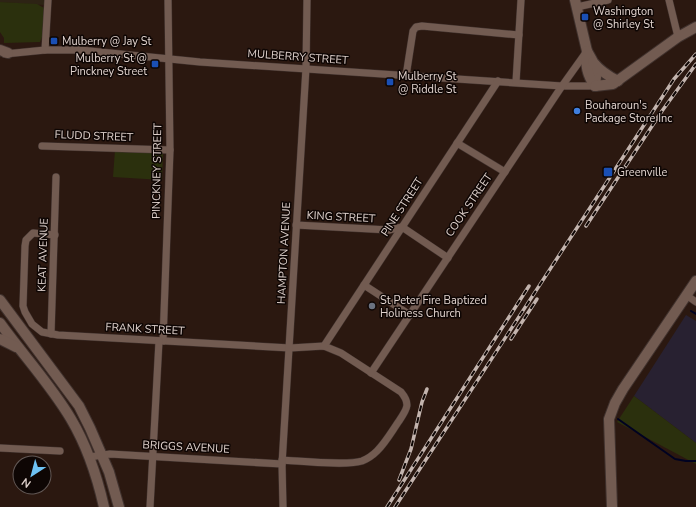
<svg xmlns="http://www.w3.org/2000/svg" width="696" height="507" viewBox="0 0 696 507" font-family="'Nunito Sans',sans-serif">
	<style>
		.commercial { fill: #2d2314 }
		.industrial { fill: #282131 }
		.green { fill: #2b300d }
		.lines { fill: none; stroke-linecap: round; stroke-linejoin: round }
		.stream { stroke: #000221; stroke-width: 2 }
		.street-casing { stroke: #40322e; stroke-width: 8 }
		.secondary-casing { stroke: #40322e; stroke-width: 12 }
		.street { stroke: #725b51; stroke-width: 7 }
		.secondary { stroke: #725b51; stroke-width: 10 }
		.rail-casing { stroke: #c3b4ae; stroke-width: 3.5 }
		.rail { stroke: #0e0604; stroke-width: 2; stroke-dasharray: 6; stroke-linecap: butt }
		.transit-dot { fill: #1a4fb4; stroke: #0e0604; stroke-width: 1.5 }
		.shop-dot { fill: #3f7fe0; stroke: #0e0604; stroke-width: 1.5 }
		.worship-dot { fill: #6b7280; stroke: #0e0604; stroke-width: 1.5 }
		.labels { text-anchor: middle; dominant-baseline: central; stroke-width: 3; stroke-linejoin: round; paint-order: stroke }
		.poi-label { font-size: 11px; fill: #e1d3ce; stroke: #0e0604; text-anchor: start }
		.street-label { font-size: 11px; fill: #e1d3ce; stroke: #0e0604 }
	</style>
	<rect width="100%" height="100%" fill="#2b1810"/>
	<polygon class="commercial" points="0,0 44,0 44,5 0,2"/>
	<polygon class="industrial" points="686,315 696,321 696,443 634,396"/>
	<g class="green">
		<polygon points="0,2 37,4 44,8 42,37 40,42 4,43 4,38 0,32"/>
		<polygon points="115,150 163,152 162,180 113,177"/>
		<polygon points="634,396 696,443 696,464 617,422"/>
	</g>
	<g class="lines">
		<g class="stream">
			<polyline points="691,311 696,314"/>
			<polyline points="618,419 675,459 686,461 696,461"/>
		</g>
		<g class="street-casing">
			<g id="street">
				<polyline points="669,0 678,37"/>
				<polyline points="577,7 608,0"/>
				<polyline points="45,50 48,0"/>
				<polyline points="5,54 45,50 80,50 200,62 562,86 595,86"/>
				<polyline points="406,76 413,31 416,27 422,26 519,35"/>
				<polyline points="516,82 521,0"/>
				<polyline points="457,143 505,172"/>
				<polyline points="42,146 170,150"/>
				<polyline points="296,225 389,230 402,227 448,258"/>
				<path d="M 55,235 L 33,233 L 26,240 L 25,246 L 23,306 L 25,312 L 32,324 L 42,332 L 58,335 L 290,348 L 324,346 L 341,353 L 401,392 C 411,404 407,409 399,421 C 392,431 386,442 377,451 C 373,455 367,459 362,461 C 346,466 301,461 282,460"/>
				<polyline points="364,285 410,315"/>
				<polyline points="686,295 696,302"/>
				<polyline points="51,334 56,177"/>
				<polyline points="163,341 170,150 168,0"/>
				<polyline points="324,346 498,81"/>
				<polyline points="371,373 562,86 587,51"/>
				<polyline points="0,448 60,451"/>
				<polyline points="89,457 110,454 282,464"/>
				<polyline points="150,507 159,341"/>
				<polyline points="283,507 282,464 306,68 307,0"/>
			</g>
		</g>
		<g class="secondary-casing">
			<g id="secondary">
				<polyline points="575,0 587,51 592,60 596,77 595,86"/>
				<polyline points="0,50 8,53"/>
				<path d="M 587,51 C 585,65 587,75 595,86"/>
				<path d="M 593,62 C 600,71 608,76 618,81"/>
				<polyline points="595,86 613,84 678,37 696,27"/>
				<polyline points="0,300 79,406 90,428 109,472 119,507"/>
				<path d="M 0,323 C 23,355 51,385 71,419 C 87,446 97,476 104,507"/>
				<polyline points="0,339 16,347"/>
				<polyline points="612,507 609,419 615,403 623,389 696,281"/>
			</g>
		</g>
		<use href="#street" class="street"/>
		<use href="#secondary" class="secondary"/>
		<g class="rail-casing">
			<g id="rail">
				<polyline points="586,226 662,111 696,64"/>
				<polyline points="511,339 537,299"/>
				<polyline points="399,480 411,449 422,402 427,389"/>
				<polyline points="387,507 529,286"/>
				<polyline points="395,507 674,79 696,54"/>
			</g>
		</g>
		<use href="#rail" class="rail"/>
	</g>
	<g class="transit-dot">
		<rect x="581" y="13" width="8" height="8" rx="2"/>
		<rect x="50" y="37" width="8" height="8" rx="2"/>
		<rect x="151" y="60" width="8" height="8" rx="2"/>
		<rect x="386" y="78" width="8" height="8" rx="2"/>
		<rect x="603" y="167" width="10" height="10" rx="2"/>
	</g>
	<circle class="shop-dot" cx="577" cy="111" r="4"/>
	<circle class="worship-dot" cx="372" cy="306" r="4"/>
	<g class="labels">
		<g class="poi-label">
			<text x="593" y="11">Washington<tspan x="593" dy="13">@ Shirley St</tspan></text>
			<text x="62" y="41">Mulberry @ Jay St</text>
			<text x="147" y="58" text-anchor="end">Mulberry St @<tspan x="147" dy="13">Pinckney Street</tspan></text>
			<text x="398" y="76">Mulberry St<tspan x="398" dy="13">@ Riddle St</tspan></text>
			<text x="585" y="105">Bouharoun's<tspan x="585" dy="13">Package Store Inc</tspan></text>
			<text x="617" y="172">Greenville</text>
			<text x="380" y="300">St Peter Fire Baptized<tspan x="380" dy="13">Holiness Church</tspan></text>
		</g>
		<g class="street-label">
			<text transform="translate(298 57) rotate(4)">MULBERRY STREET</text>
			<text transform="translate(94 136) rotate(2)">FLUDD STREET</text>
			<text transform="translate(157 171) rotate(-89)">PINCKNEY STREET</text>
			<text transform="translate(469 205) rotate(-56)">COOK STREET</text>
			<text transform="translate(402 207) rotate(-57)">PINE STREET</text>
			<text transform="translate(341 217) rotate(3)">KING STREET</text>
			<text transform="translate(284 253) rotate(-87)">HAMPTON AVENUE</text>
			<text transform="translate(43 255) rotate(-88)">KEAT AVENUE</text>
			<text transform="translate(145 329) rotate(3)">FRANK STREET</text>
			<text transform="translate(186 447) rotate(3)">BRIGGS AVENUE</text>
		</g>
	</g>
	<g transform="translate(32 475) rotate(216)"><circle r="19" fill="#0e0604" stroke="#625855"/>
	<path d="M0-3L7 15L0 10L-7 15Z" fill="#6ec2f3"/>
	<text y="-6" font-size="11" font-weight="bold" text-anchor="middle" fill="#e1d3ce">N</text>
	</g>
</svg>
